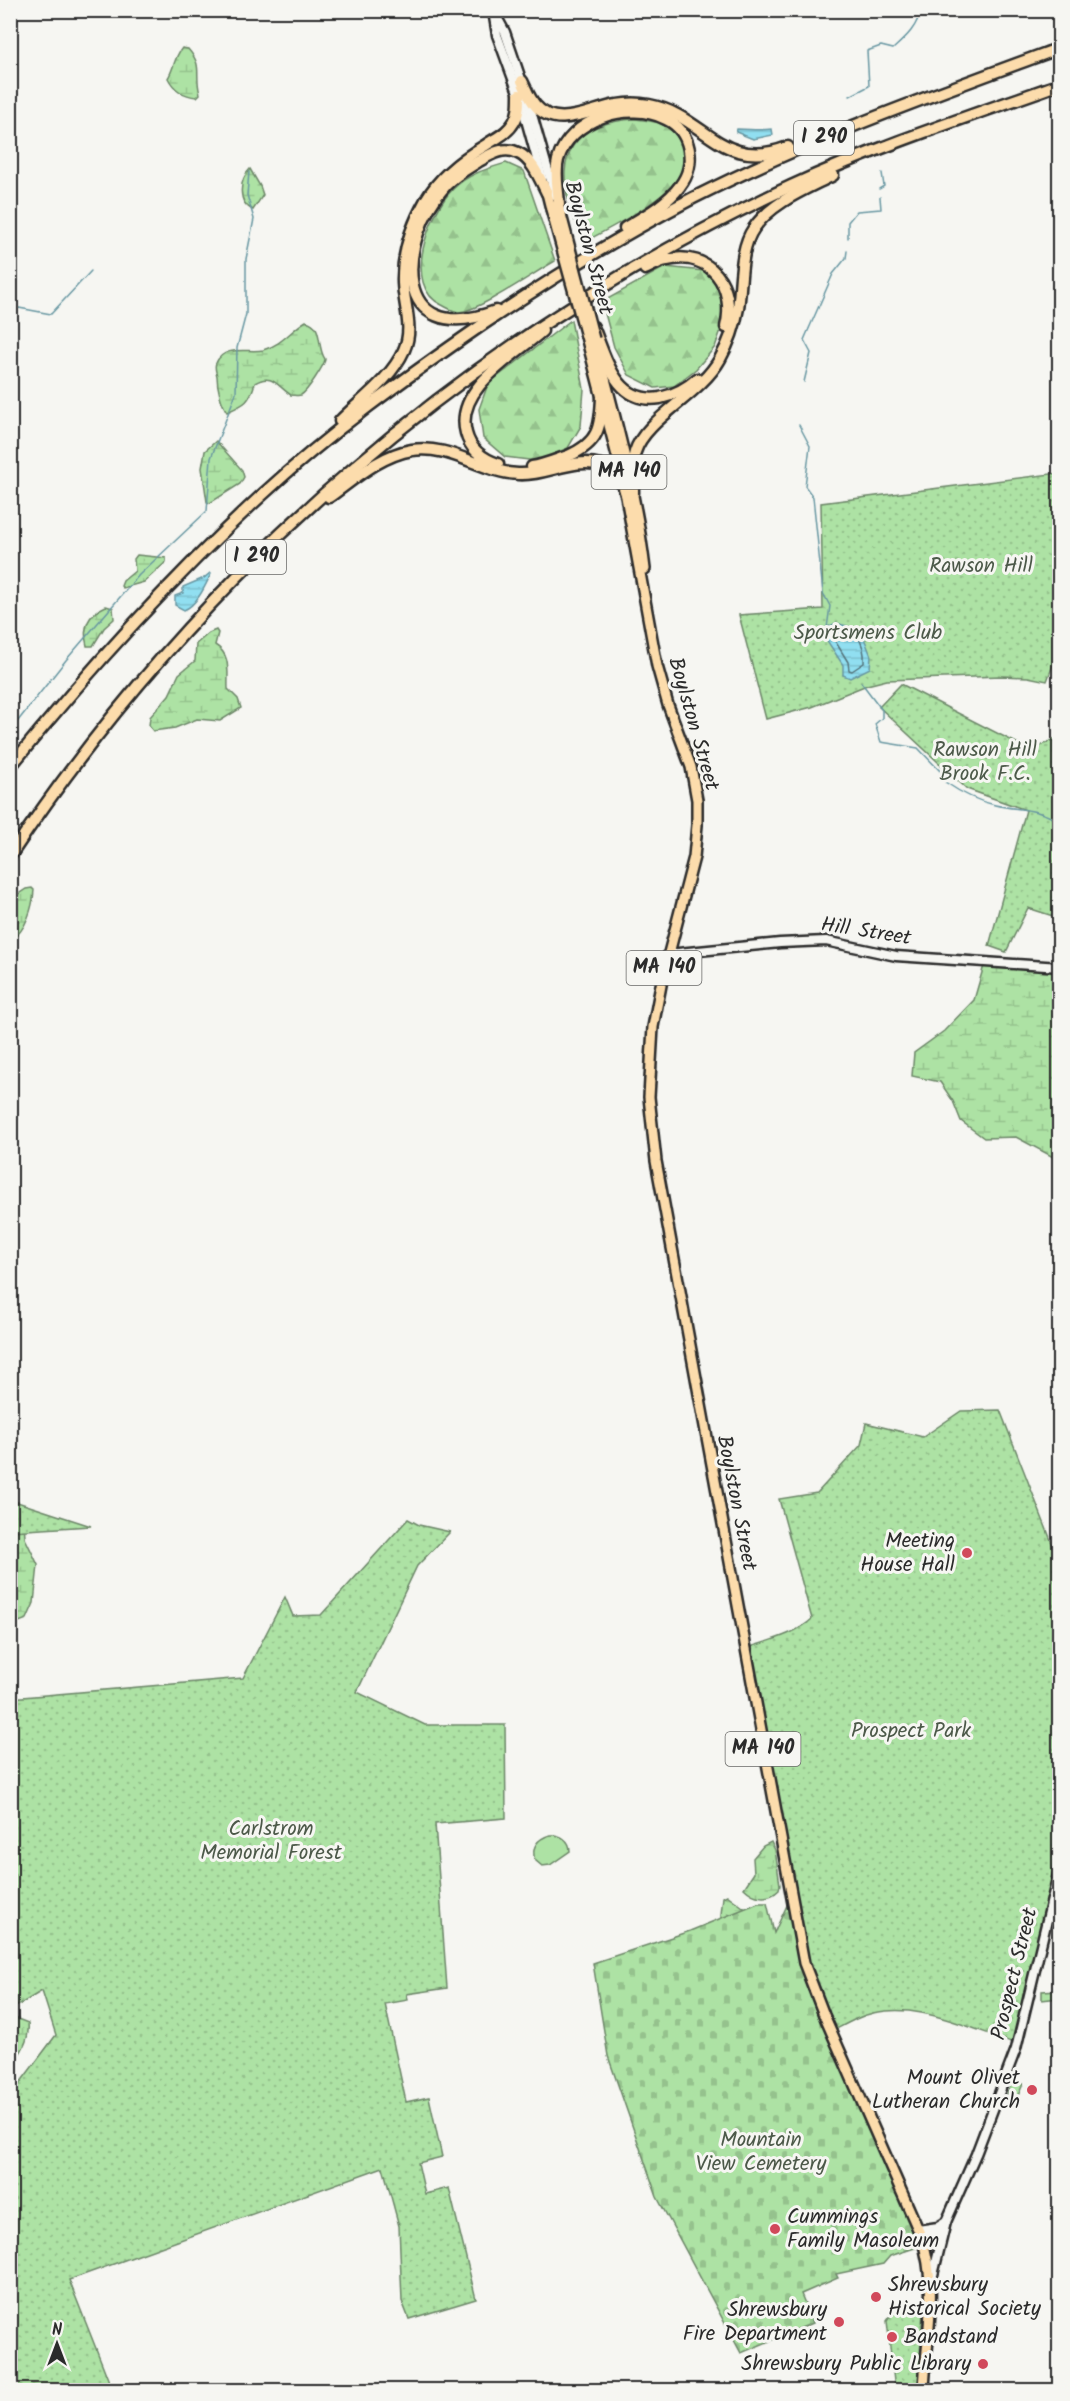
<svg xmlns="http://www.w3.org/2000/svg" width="1070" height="2401" viewBox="0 0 1070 2401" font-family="Kalam,sans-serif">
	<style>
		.grass { fill: #ade2a4; stroke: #6c8668; stroke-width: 1.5 }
		.forest { fill: url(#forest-firs); stroke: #6c8668; stroke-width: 1.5 }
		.wetland { fill: url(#wetland-marsh); stroke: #6c8668; stroke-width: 1.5 }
		.cemetery { fill: url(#cemetery-stones); stroke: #6c8668; stroke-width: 1.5 }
		.park { fill: url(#park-dots); stroke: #6c8668; stroke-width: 1.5 }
		.water { fill: url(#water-rules); stroke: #6897a2; stroke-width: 1.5 }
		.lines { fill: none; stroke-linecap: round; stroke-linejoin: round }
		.shore { stroke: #54737a; stroke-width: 1.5 }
		.stream { stroke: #6897a2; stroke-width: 1.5 }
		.secondary-casing { stroke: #2b2b2b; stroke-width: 13 }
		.primary-casing { stroke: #2b2b2b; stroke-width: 14 }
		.highway-casing { stroke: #2b2b2b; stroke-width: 15 }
		.secondary { stroke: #f6f6f2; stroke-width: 8 }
		.primary { stroke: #fcdcac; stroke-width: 9 }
		.highway { stroke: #fcdcac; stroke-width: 10 }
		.primary-bridge-casing { stroke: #2b2b2b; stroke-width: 14; stroke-linecap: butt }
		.primary-bridge { stroke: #fcdcac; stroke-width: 9 }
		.poi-dot { fill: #d1495b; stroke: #f6f6f2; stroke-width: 2 }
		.labels { text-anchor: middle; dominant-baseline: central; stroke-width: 6; stroke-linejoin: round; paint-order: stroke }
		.shield { fill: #f6f6f2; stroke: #686867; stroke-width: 1.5 }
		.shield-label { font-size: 20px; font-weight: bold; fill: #2b2b2b }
		.street-label { font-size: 21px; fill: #2b2b2b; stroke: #f6f6f2 }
		.park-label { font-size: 21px; fill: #4c5949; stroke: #f6f6f2 }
		.poi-label { font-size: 21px; fill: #2b2b2b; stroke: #f6f6f2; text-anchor: end }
	</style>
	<defs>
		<pattern id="forest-firs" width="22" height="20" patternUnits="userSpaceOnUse" patternTransform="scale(1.5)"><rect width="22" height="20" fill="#ade2a4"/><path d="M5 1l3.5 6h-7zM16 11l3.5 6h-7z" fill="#95c28d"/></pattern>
		<pattern id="wetland-marsh" width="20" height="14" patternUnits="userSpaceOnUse" patternTransform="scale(1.5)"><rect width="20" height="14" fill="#ade2a4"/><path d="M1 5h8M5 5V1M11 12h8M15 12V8" fill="none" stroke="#95c28d"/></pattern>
		<pattern id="cemetery-stones" width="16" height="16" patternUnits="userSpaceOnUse" patternTransform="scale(1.5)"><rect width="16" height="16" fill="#ade2a4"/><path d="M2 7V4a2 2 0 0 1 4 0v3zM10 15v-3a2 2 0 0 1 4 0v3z" fill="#95c28d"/></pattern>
		<pattern id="park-dots" width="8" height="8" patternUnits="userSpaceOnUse" patternTransform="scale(1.5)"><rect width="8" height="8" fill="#ade2a4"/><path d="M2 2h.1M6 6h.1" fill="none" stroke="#95c28d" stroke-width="1.8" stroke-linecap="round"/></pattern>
		<pattern id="water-rules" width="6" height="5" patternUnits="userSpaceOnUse" patternTransform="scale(1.5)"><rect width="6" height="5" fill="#91dff1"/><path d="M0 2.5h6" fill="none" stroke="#7dc0cf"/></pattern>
	</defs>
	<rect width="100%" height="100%" fill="#f6f6f2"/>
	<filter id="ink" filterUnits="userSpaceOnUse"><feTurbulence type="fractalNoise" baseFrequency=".0167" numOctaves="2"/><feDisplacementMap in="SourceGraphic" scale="12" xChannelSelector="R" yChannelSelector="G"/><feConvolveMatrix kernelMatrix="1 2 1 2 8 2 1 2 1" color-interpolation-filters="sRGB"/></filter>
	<g filter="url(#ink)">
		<g class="grass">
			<path d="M 550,1835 C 560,1834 570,1840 570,1851 L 550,1865 L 542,1866 L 535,1860 C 531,1847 537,1839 550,1835 Z"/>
			<polygon points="1059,1990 1059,1998 1042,2000 1042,1991"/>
		</g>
		<g class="forest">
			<path d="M 635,119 C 657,121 669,123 682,143 C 706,183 616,224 590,239 C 585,232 576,225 573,217 C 571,212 570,205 568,199 C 555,146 584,122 635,119 Z"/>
			<path d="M 506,163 L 524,171 L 555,261 C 535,272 479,311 459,312 C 454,312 446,307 442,305 C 401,286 429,213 453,189 C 468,174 486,169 506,163 Z"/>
			<polygon points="665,267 704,271 718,282 725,304 722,327 715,347 696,369 674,386 655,388 629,375 614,347 602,302"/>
			<polygon points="571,320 584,389 581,426 568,448 537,461 505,457 483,438 479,409 488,384"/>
		</g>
		<g class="wetland">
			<path d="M 182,48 L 188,49 C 204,67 194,73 200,94 L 197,97 C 184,96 174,90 168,78 C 174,68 174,58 182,48 Z"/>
			<path d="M 250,169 L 260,186 L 263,195 L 253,210 C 237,203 239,180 250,169 Z"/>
			<path d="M 306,321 C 324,325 316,347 325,359 C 325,364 307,392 301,395 C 298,396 294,395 291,395 C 278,387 272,372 255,383 C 249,403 245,404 227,412 C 221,403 217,387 217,376 C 216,371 214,367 216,363 C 224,344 249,353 263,350 C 282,345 291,330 306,321 Z"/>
			<polygon points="216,441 242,470 244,477 240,484 210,503 207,502 202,468 205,451"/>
			<polygon points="137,555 166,558 166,562 144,582 123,588 121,586 123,581 135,571 134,559"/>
			<path d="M 106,606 L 113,608 L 114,619 L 104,628 L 93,646 L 87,646 C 82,627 88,614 106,606 Z"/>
			<path d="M 216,630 L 218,633 L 215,645 C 232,655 227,673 228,689 L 238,699 L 241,708 L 220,721 L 197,719 L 175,728 L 153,731 L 149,726 L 150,717 L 169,695 L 179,674 L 195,661 L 196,644 L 209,633 Z"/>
			<path d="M 32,888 L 34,890 C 33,907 26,931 11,940 L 11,899 L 26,889 Z"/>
			<polygon points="985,962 1059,967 1059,1157 1055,1158 1016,1137 984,1138 961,1121 953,1101 940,1082 912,1076 914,1053 944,1031 974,1000"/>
			<polygon points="11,1501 24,1518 25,1538 38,1565 34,1603 27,1619 11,1625"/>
			<path d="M 771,1842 L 775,1850 L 780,1885 L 779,1890 C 768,1901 754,1898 744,1888 L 754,1873 L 753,1858 L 763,1846 Z"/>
			<polygon points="727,1895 747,1910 720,1923 723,1897"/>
			<path d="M 10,2006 L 15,2018 L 28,2023 C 30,2040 21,2053 11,2065 Z"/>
		</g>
		<polygon class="cemetery" points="790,1899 804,1963 924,2245 890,2256 883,2264 836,2274 838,2278 801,2294 813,2323 741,2353 657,2197 608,2056 593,1963 690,1931 758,1903 767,1903 774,1933"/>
		<g class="park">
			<polygon points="1059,473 1059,665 1053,665 1047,681 1028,677 1002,676 887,680 867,685 812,707 766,719 739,615 823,609 821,503"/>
			<polygon points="901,684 1032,751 1059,736 1059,918 1028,908 1006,952 989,946 1026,810 967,789 879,707"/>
			<path d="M 1000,1410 L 1054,1548 L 1060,1549 L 1059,1866 L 1017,2044 C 968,2028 908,1995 856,2019 C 847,2023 839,2028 831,2032 L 810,1982 L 745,1649 C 767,1641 795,1635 812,1619 L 779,1499 L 817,1493 L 861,1445 L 866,1423 L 923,1437 L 961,1411 Z"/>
			<polygon points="11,1500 91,1526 11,1531"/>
			<polygon points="408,1519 419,1525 450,1532 417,1566 357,1692 425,1725 505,1725 506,1818 435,1824 447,1988 407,1994 408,2000 385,2004 406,2102 429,2097 442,2157 418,2163 425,2194 449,2188 476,2299 409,2319 402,2301 399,2226 383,2167 69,2280 110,2384 95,2390 11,2390 11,2095 56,2035 42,1991 14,2008 11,2007 11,1698 243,1678 285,1597 293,1616 321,1615"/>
			<polygon points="1013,2080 1023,2084 1017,2098 1007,2094"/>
			<polygon points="916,2310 923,2312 918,2384 916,2389 895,2390 887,2321 892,2314"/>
		</g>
		<g class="water">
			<path d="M 737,129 C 751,129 758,131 772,129 L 773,135 L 753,139 L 736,132 Z"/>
			<path d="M 210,573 L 211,574 C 205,586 197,605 184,610 L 175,605 L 175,596 L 183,593 L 183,587 L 204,578 Z"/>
			<polygon points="836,623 861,630 871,656 870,668 850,678 843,675 843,665 826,639 824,629"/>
		</g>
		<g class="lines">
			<path class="shore" d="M 838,629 L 856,634 C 862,642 865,653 864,663 L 852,671 L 849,670 L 848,662 L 832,636 L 832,632 Z"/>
			<g class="stream">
				<path d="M 850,96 L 869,86 L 867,51 L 881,46 L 893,49 C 905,38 918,27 920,10"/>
				<polyline points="879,189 884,186 882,173"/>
				<polyline points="848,238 848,222 857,211 881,209 880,197"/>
				<polyline points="10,311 19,308 51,314 91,271"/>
				<polyline points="804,382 811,353 804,340 833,274 846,258 847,251"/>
				<polyline points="799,425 810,446 805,486 813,497 823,593 830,606 827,628"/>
				<path d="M 861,682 L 882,710 L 882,718 L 875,724 L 881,742 L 918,748 L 942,773 L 945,782 C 961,793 976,801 995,805 C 1015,810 1037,808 1054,819 L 1060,814"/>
				<polyline points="10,731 66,660 139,575 207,511 211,458 236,393 237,348 246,314 246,259 254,219 247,195 249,172"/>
				<polyline points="1060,797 1060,803"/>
			</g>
			<g class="secondary-casing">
				<g id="secondary">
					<polyline points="493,10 505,32 523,85"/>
					<polyline points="493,11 497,35 519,95 542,177"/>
					<polyline points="527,97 555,195"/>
					<polyline points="668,954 780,943 826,941 896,956 1060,967"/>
					<polyline points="918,2230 938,2227 946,2222"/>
					<polyline points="921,2236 943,2232"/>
					<polyline points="932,2279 946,2222 976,2154 1016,2049 1060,1866"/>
				</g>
			</g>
			<g class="primary-casing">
				<g id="primary">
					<polyline points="547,193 551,209"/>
					<path d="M 587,340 L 622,475 L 657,666 L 668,705 L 691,767 L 697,800 L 697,825 L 694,857 L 662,980 L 653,1027 L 649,1097 L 656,1161 L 804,1963 L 824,2015 L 921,2236 C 939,2285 926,2340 924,2390"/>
					<path d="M 596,345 C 616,420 636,493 645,569"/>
				</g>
			</g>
			<g class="highway-casing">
				<g id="highway">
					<path d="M 522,81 C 526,89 529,98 535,105 C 556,131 591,109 617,105 C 627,103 639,103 649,105 C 705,115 721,173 788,147"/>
					<path d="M 559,207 C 559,192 554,175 558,160 C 569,119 629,100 666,119 C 691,131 697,164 680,186 C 667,204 645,216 625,228"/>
					<path d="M 645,269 C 652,266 659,261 667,260 C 711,250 736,287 726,327"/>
					<path d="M 496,311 C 390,350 396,240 446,185 C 455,175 468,168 479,161 C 491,154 504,146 518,153 C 532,159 540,179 547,193"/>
					<path d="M 593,327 C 606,358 616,405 660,398 C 674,395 686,389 697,379"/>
					<path d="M 340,421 C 362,399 391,379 404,350 C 414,328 404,306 403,283 C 402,253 411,226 426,200 C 440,176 462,159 486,145 C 496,138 508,133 514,122 C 519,114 519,105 519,95"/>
					<path d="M 498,464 C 483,459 470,449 466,433 C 454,389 514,356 542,331"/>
					<path d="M 532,467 C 544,465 556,460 568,456 C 599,443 601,427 602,396"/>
					<path d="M 633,493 C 633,480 631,465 635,452 C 645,419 700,395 720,359 C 729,343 735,326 738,308 C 742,283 739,249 754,228 C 772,202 806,189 833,175"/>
					<path d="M 329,497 C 354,479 381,455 412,450 C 450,444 481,472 518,474 C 545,476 574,457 600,465 C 615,470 622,479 626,494"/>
					<path d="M 10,767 C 88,671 170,580 261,496 C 330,432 405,378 482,325 C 550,279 620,236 693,198 C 811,138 936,94 1060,48"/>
					<path d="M 10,856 C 204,565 474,334 791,186 C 878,146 970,116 1060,84"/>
				</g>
			</g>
			<use href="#secondary" class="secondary"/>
			<use href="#primary" class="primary"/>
			<use href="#highway" class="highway"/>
			<g class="primary-bridge-casing">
				<g id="primary-bridge">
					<polyline points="559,207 594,339"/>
					<polyline points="551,209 587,340"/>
				</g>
			</g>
			<use href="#primary-bridge" class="primary-bridge"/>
		</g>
	</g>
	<g class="poi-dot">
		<circle cx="967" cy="1553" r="6"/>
		<circle cx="1032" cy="2090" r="6"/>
		<circle cx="775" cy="2229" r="6"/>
		<circle cx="876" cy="2297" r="6"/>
		<circle cx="839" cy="2322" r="6"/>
		<circle cx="892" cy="2337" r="6"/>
		<circle cx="983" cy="2364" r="6"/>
	</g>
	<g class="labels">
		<g class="shield">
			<rect x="794" y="121" width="60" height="34" rx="4.5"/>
			<rect x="591.5" y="455" width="75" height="34" rx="4.5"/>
			<rect x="226" y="540" width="60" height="34" rx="4.5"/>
			<rect x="626.5" y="951" width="75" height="34" rx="4.5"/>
			<rect x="725.5" y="1732" width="75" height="34" rx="4.5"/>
		</g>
		<g class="shield-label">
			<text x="824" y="138">I 290</text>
			<text x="629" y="472">MA 140</text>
			<text x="256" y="557">I 290</text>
			<text x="664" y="968">MA 140</text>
			<text x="763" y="1749">MA 140</text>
		</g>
		<g class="street-label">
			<text transform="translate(588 248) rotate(75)">Boylston Street</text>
			<text transform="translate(693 724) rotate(74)">Boylston Street</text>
			<text transform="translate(866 932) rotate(9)">Hill Street</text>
			<text transform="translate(736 1503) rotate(79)">Boylston Street</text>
			<text transform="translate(1015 1974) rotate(-76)">Prospect Street</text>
		</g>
		<g class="park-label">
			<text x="981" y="566">Rawson Hill</text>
			<text x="868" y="633">Sportsmens Club</text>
			<text x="985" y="750">Rawson Hill<tspan x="985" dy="24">Brook F.C.</tspan></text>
			<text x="911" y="1731">Prospect Park</text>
			<text x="271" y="1829">Carlstrom<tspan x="271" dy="24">Memorial Forest</tspan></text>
			<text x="761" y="2140">Mountain<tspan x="761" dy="24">View Cemetery</tspan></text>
		</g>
		<g class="poi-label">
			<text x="955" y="1541">Meeting<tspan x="955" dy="24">House Hall</tspan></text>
			<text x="1020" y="2078">Mount Olivet<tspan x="1020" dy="24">Lutheran Church</tspan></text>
			<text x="787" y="2217" text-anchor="start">Cummings<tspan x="787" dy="24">Family Masoleum</tspan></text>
			<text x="888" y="2285" text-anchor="start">Shrewsbury<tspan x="888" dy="24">Historical Society</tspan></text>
			<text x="827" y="2310">Shrewsbury<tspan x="827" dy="24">Fire Department</tspan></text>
			<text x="904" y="2337" text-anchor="start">Bandstand</text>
			<text x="971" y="2364">Shrewsbury Public Library</text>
		</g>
	</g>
	<rect width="1070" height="2401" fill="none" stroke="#f6f6f2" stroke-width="36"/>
	<rect x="18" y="18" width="1034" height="2365" fill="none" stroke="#2b2b2b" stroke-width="2" filter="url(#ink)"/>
	<g transform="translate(57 2344)" stroke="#f6f6f2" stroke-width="4.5" paint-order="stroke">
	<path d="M0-4.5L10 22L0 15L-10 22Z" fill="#2b2b2b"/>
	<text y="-9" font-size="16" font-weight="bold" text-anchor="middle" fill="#2b2b2b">N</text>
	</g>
</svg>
